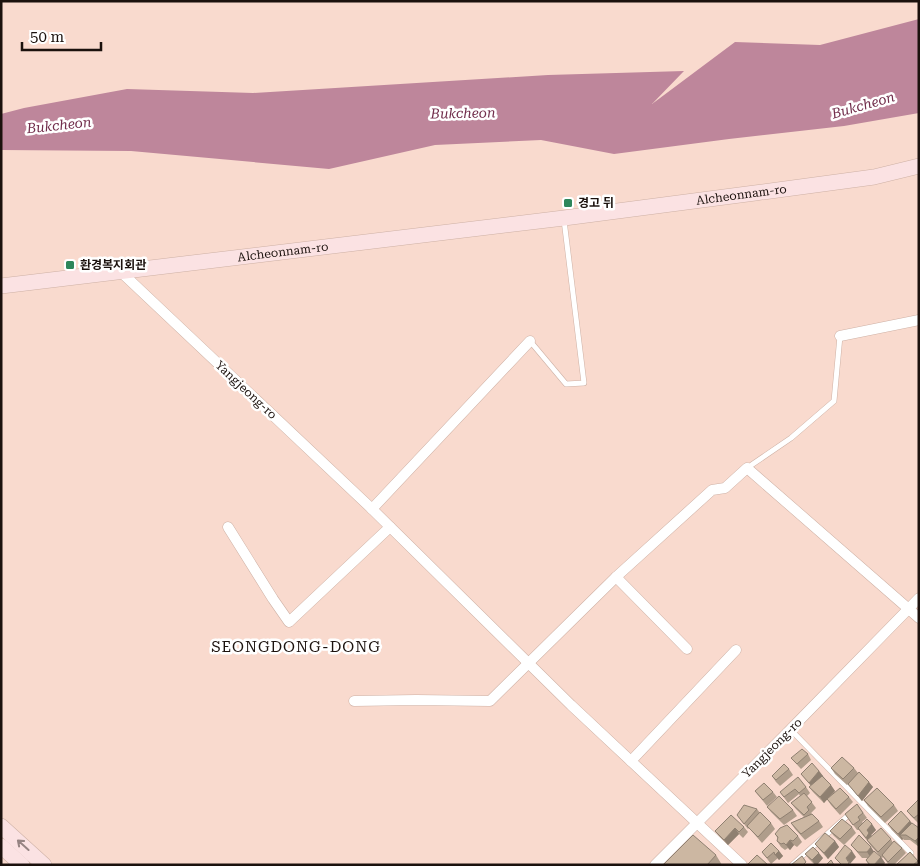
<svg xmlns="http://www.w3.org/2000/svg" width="920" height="866" viewBox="0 0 920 866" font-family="'Roboto Serif','Noto Sans KR',serif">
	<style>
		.water { fill: #be869b }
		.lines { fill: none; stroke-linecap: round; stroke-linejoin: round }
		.lane-casing { stroke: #ceb1a5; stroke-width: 6 }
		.street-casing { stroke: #ceb1a5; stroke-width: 11 }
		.secondary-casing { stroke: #ceb1a5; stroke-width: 16 }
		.lane { stroke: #fff; stroke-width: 5 }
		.street { stroke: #fff; stroke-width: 10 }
		.secondary { stroke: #fbe2e3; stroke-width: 15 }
		.wall { fill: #af9d8b }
		.shaded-wall { fill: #8f8071 }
		.building { fill: #ccb7a2; stroke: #8f8071 }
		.oneway { stroke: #968483 }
		.poi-dot { fill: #2e865b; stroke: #fff; stroke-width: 2 }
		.labels { text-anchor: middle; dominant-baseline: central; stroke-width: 5; stroke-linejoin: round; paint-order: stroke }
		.street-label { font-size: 12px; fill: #1b110d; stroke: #fff }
		.poi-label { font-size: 12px; font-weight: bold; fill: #1b110d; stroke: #fff; text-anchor: start }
		.water-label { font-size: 14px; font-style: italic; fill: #722e4c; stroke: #fff }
		.quarter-label { font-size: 15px; letter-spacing: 1px; fill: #1b110d; stroke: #fff }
	</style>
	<rect width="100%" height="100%" fill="#f9dace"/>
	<polygon class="water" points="919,19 919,113 844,126 729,139 614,154 541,140 435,145 329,169 131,151 1,150 1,114 24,108 127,89 253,93 548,75 684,71 652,104 735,42 820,45"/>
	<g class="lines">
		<g class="lane-casing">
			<g id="lane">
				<polyline points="530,341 566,384 584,383 564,220"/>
				<polyline points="747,468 791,438 834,401 840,336"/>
				<polyline points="791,730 911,853"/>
				<polyline points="792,865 852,812"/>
			</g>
		</g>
		<g class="street-casing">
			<g id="street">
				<polyline points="120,271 372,509 571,705 742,865"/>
				<polyline points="840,336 919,320"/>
				<polyline points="372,509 530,341"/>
				<polyline points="228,527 273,599 289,622 390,527"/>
				<polyline points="616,577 687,649"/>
				<polyline points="354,701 416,700 490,701 616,577 712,490 725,488 747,468 919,618"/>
				<polyline points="631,761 736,650"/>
				<polyline points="655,865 790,730 919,598"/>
			</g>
		</g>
		<g class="secondary-casing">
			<g id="secondary">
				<path id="s1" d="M 1,286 L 564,218 L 755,193 L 874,177 L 919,166"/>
				<polyline points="1,826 44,865"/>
				<polyline points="1,846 22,865"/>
			</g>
		</g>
		<use href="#lane" class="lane"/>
		<use href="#street" class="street"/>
		<use href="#secondary" class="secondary"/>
	</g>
	<g class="wall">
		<polygon points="808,754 811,760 801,769 791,758"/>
		<polygon points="831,768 854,768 858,773 873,787 862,801 848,784 851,781 847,785 835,774"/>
		<polygon points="789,769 793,775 780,786 776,782 772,776"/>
		<polygon points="819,771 835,791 829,797 849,797 853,802 840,815 831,805 827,799 824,803 813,792 809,787 811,786 801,774"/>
		<polygon points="806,787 810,793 807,796 816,808 811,813 819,821 823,827 805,840 795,829 791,823 804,817 795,808 791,803 800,796 799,794 788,803 780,792"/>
		<polygon points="755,791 773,792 777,797 767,806"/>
		<polygon points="919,799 919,824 911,816 907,811"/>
		<polygon points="864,800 894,805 898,811 885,823 868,806"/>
		<polygon points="857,804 867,818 862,822 863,823 876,830 871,835 872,836 891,839 893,843 902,848 906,853 894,865 889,865 883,857 882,858 871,846 859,830 857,830 845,814"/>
		<polygon points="767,807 793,810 797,816 784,825 771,812"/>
		<polygon points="757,809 760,813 771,823 775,829 762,843 749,828 748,829 737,815"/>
		<polygon points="910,821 912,823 919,847 910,840 904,840 903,839 902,840 892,830 888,824"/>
		<polygon points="744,827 748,832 743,838 739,834 728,845 719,836 715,831"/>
		<polygon points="852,827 856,833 844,845 834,836 830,831"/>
		<polygon points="775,834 798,836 802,842 797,847 794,845 790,850 788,848 785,850 781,847 777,841 778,839"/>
		<polygon points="835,841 839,847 828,859 819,849 815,844"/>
		<polygon points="851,845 875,852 881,857 885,863 883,865 869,865 866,860 868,858 862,858"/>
		<polygon points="779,851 783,856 779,860 778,858 771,864 762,852"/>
		<polygon points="910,852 919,862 919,865 896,865"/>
		<polygon points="805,854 823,858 817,865 815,865 809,859"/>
		<polygon points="716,855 722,865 663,865"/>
	</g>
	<g class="shaded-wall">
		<polygon points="819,771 823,776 813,788 809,783"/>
		<polygon points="869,782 873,787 862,801 858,796"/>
		<polygon points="831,785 835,791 824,803 820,797"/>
		<polygon points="910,821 914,826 900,835 903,839 902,840 898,834"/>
		<polygon points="872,824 876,830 871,835 873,838 870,843 866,838 867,830"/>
		<polygon points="735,828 739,834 728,845 724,840"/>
		<polygon points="919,837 919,847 915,841"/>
		<polygon points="790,840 794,845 790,850 786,845"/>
		<polygon points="835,841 839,847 828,859 824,853"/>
		<polygon points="871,847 875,853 871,858 867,852"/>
		<polygon points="779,851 783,856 779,860 775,855"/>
		<polygon points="852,851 856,857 850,864 846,858"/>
		<polygon points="819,853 823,858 817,865 815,865 812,860"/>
		<polygon points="881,857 885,863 883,865 874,865"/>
	</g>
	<g class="building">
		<polygon points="802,749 808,754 797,764 791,758"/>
		<polygon points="842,757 854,768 843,779 831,768"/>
		<polygon points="812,763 819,771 809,783 801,774"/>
		<polygon points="784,764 789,769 776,780 772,776"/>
		<polygon points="859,772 869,782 858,796 848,784"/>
		<polygon points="822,776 831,785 820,797 809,787"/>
		<polygon points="798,777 806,787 799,793 795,789 784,797 780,792"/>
		<polygon points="764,783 773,792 763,800 755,791"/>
		<polygon points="840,788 849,797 836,809 827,799"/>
		<polygon points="877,788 894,805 881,817 864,800"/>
		<polygon points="804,793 812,802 807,807 809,810 804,815 791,803"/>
		<polygon points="779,796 793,810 780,819 767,807"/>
		<polygon points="919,799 919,814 914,818 907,811"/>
		<polygon points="857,804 863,813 858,817 860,820 853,825 845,814"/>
		<polygon points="744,805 757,809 744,824 737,815"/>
		<polygon points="901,811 910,821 898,834 888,824"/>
		<polygon points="760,812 771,823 758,837 747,826"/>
		<polygon points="812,814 819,821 801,834 791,823"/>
		<polygon points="731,815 744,827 739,832 735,828 724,840 715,831"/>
		<polygon points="842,819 852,827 840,839 830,831"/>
		<polygon points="867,819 872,824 867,830 869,833 866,838 858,828"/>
		<polygon points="912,823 919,828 919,837 915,841 906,835 900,835"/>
		<polygon points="787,825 798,836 793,841 790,840 786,845 784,843 781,844 777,841 778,837 775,834 780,828"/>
		<polygon points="881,828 891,839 878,852 867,840"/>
		<polygon points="825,833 835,841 824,853 815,844"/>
		<polygon points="693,835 716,855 707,865 663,865"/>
		<polygon points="859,835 871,847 867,852 858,852 851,845"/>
		<polygon points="894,841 902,848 888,862 882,855"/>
		<polygon points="771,843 779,851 775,855 774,852 767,858 762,852"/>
		<polygon points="845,845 852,851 846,858 849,863 848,865 842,865 835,858"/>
		<polygon points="813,847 819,853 812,860 805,854"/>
		<polygon points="874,851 881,857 874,865 870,865 866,860"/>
		<polygon points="910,852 918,861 913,865 896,865"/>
		<polygon points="757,855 768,865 747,865"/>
		<polygon points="802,856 806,862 803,865 791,865"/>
		<polygon points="831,860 834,865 826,865"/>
	</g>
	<defs><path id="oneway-shaft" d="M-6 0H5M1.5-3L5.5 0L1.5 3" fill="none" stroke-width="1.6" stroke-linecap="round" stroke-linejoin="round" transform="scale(1.25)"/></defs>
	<use class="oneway" href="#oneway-shaft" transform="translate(23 845) rotate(-138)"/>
	<g class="poi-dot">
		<rect x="563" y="198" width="10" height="10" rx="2.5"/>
		<rect x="65" y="260" width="10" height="10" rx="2.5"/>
	</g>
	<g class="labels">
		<g class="street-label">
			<text stroke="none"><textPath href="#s1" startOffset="746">Alcheonnam-ro</textPath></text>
			<text stroke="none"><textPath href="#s1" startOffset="284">Alcheonnam-ro</textPath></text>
			<text transform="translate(246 390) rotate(43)">Yangjeong-ro</text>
			<text transform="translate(772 748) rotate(-45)">Yangjeong-ro</text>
		</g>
		<g class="poi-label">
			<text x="578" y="203">경고 뒤</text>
			<text x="80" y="265">환경복지회관</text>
		</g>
		<g class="water-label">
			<text transform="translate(863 105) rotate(-16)">Bukcheon</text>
			<text transform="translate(463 113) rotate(-1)">Bukcheon</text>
			<text transform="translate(59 125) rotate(-6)">Bukcheon</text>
		</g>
		<g class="quarter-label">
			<text x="296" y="647">SEONGDONG-DONG</text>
		</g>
	</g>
	<rect width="920" height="866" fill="none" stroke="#1b110d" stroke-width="5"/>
	<path d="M22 42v8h79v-8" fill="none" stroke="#1b110d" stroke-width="2.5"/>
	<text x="30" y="42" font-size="15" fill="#1b110d" stroke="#ffffff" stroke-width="4" paint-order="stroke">50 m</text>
</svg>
